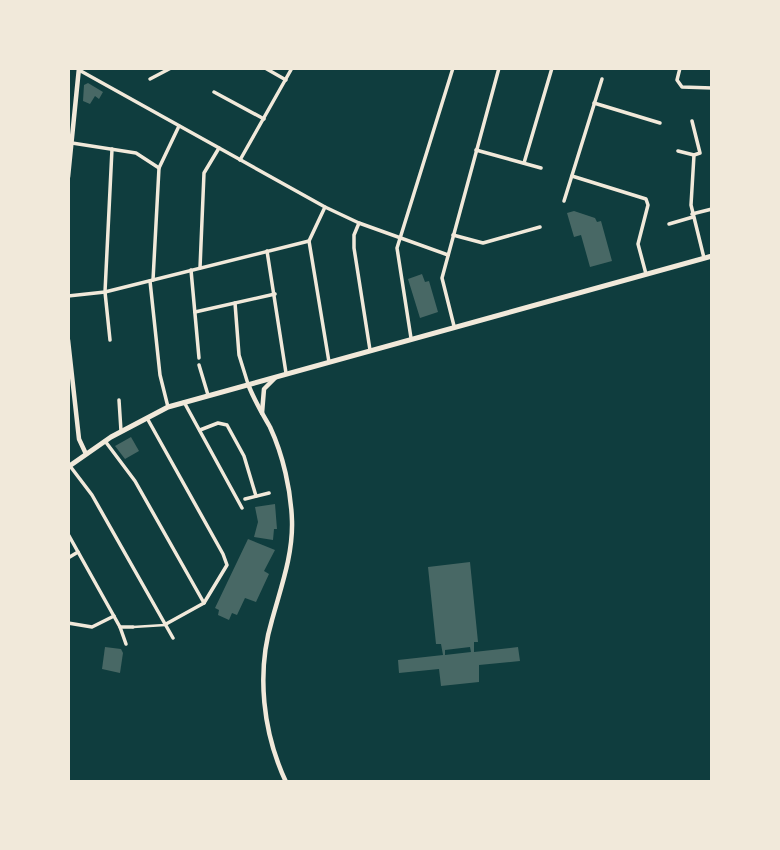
<svg xmlns="http://www.w3.org/2000/svg" width="780" height="850" viewBox="0 0 780 850" font-family="Roboto,sans-serif">
	<style>
		.building { fill: #486865; fill-rule: evenodd }
		.lines { fill: none; stroke-linecap: round; stroke-linejoin: round }
		.pedestrian { stroke: #f1e9da; stroke-width: 2.5 }
		.minor { stroke: #f1e9da; stroke-width: 3.5 }
		.tertiary { stroke: #f1e9da; stroke-width: 4.5 }
		.secondary { stroke: #f1e9da; stroke-width: 5 }
	</style>
	<rect width="100%" height="100%" fill="#0f3d3e"/>
	<g class="building">
		<polygon points="88,83 103,92 99,99 95,96 90,104 83,101 84,85"/>
		<polygon points="574,211 595,218 597,222 601,221 612,261 590,267 581,235 574,237 567,213"/>
		<polygon points="422,274 425,282 429,281 438,312 420,318 408,279"/>
		<polygon points="131,437 139,451 125,459 115,446"/>
		<polygon points="275,504 277,529 274,529 273,540 254,537 258,522 255,507"/>
		<polygon points="248,539 275,550 264,571 269,574 256,602 245,598 237,615 232,613 229,620 218,615 219,610 215,608"/>
		<path d="M 470,562 L 478,642 L 474,642 L 474,652 L 518,647 L 520,661 L 479,665 L 479,682 L 441,686 L 439,669 L 399,673 L 398,660 L 443,655 L 441,644 L 436,644 L 428,567 ZM 470,647 L 471,652 L 445,655 L 445,650 Z"/>
		<polygon points="105,647 121,649 123,653 120,673 102,669"/>
	</g>
	<g class="lines">
		<polyline class="pedestrian" points="133,627 165,625"/>
		<g class="minor">
			<polyline points="265,68 286,80"/>
			<polyline points="680,68 677,80 682,87 712,88"/>
			<polyline points="79,70 325,207 359,223 448,255"/>
			<polyline points="150,79 171,68"/>
			<polyline points="214,92 264,119"/>
			<polyline points="594,103 660,123"/>
			<polyline points="692,121 700,153 694,155 691,205 704,258"/>
			<polyline points="72,143 136,153 159,168"/>
			<polyline points="476,150 541,168"/>
			<polyline points="678,151 694,155"/>
			<polyline points="240,160 292,68"/>
			<polyline points="524,163 552,68"/>
			<polyline points="572,176 646,199 648,205 638,244 646,274"/>
			<polyline points="564,201 602,79"/>
			<polyline points="325,207 309,241 329,362"/>
			<polyline points="692,214 712,209"/>
			<polyline points="359,223 354,235 354,248 370,350"/>
			<polyline points="669,224 693,217"/>
			<polyline points="453,235 483,243 540,227"/>
			<polyline points="267,251 286,373"/>
			<polyline points="200,268 204,173 219,148"/>
			<polyline points="191,270 199,358"/>
			<polyline points="153,280 159,168 179,126"/>
			<polyline points="150,281 160,375 168,407"/>
			<polyline points="68,296 105,292 309,241"/>
			<polyline points="235,303 239,355 248,384"/>
			<polyline points="195,312 275,294"/>
			<polyline points="454,326 442,278 499,68"/>
			<polyline points="411,338 397,248 453,68"/>
			<polyline points="110,340 105,292 112,149"/>
			<polyline points="199,365 208,395"/>
			<polyline points="119,400 121,431"/>
			<polyline points="184,402 242,508"/>
			<polyline points="147,418 223,554 227,565 204,603 166,624"/>
			<polyline points="200,430 218,423 227,425 244,456 256,496"/>
			<polyline points="105,441 135,481 204,603"/>
			<polyline points="70,466 92,495 173,638"/>
			<polyline points="245,499 269,493"/>
			<polyline points="68,534 120,627 126,644"/>
			<polyline points="68,558 78,552"/>
			<polyline points="68,623 92,627 114,616"/>
			<polyline points="120,627 133,627"/>
		</g>
		<g class="tertiary">
			<polyline points="68,177 79,68"/>
			<polyline points="68,340 79,439 86,454"/>
			<path d="M 248,384 C 254,400 262,413 270,427 C 283,455 291,490 292,521 C 293,555 281,587 272,620 C 256,673 263,733 286,782"/>
			<polyline points="262,413 264,389 275,378"/>
		</g>
		<polyline class="secondary" points="68,467 111,437 168,407 712,256"/>
	</g>
	<rect width="780" height="850" fill="none" stroke="#f1e9da" stroke-width="140"/>
</svg>
